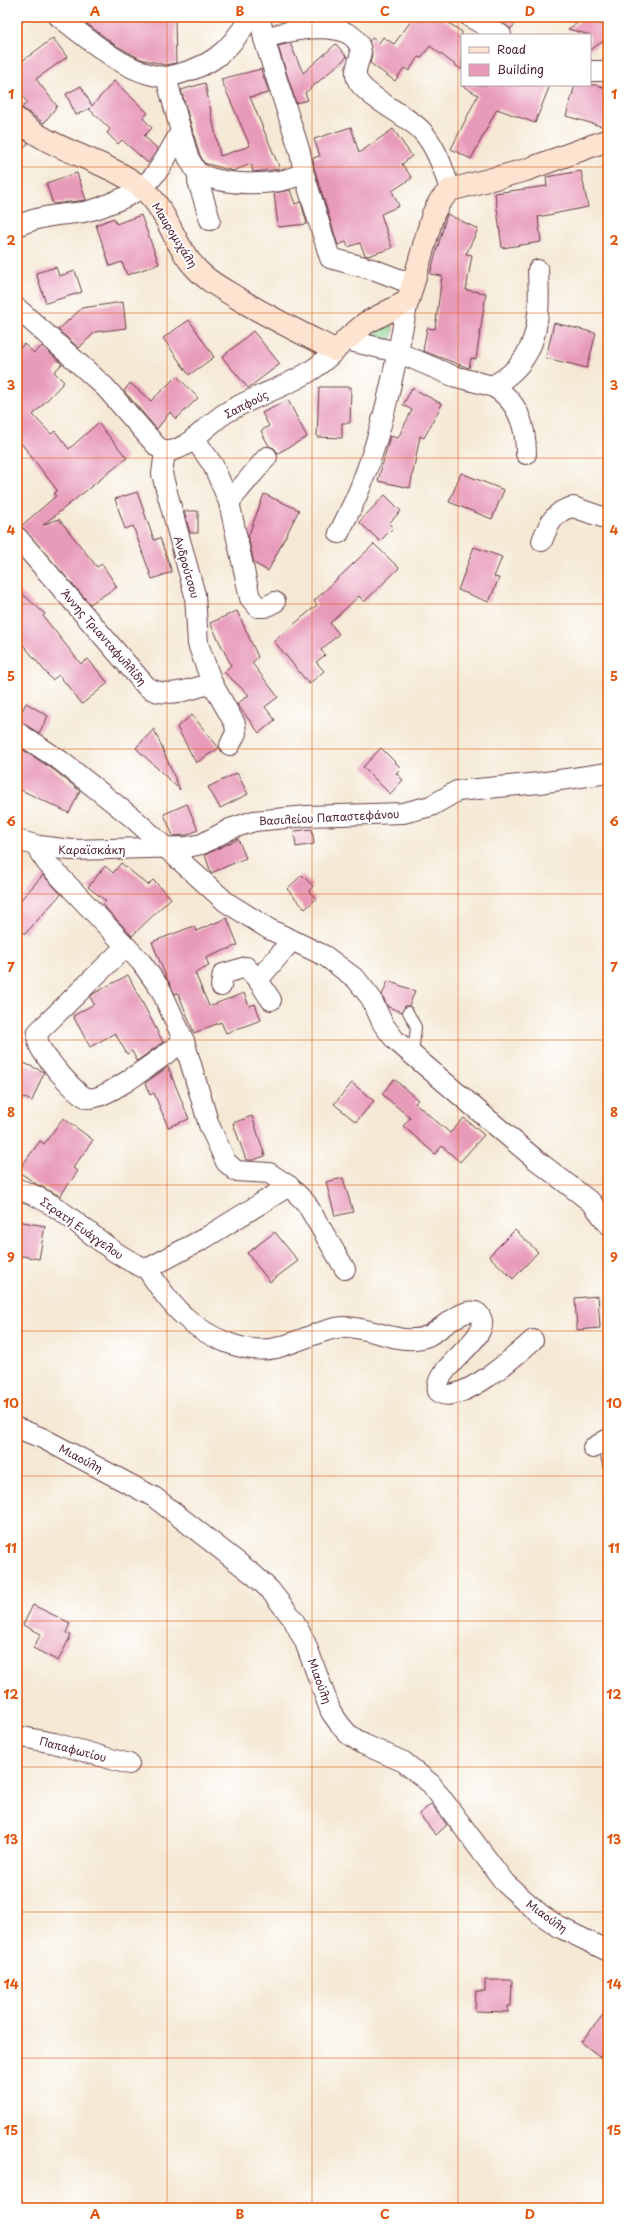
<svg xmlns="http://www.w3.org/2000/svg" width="625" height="2225" viewBox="0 0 625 2225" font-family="'Playpen Sans',sans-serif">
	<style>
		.green { fill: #8bd48f; stroke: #6a7a5d }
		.building { fill: #e89ab9 }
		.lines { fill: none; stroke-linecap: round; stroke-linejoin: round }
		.lane-casing { stroke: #643d44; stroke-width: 12 }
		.street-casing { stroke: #643d44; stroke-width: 22 }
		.secondary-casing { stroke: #643d44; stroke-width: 24 }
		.lane { stroke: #fff; stroke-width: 10 }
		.street { stroke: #fff; stroke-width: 20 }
		.secondary { stroke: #fde4d1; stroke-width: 22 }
		.grid { fill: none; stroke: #e0560e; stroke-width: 1; stroke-opacity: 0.55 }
		.labels { text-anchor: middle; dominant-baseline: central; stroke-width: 4; stroke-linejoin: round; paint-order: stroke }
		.street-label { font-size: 11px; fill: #4a1f2b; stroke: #fff }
		.neatline { fill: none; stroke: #e0560e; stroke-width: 1.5 }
		.grid-label { font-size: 13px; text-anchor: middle; font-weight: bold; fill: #e0560e }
	</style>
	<rect width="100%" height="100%" fill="#fff"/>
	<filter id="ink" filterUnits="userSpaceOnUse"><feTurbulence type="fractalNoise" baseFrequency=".025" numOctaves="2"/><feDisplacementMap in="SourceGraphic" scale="8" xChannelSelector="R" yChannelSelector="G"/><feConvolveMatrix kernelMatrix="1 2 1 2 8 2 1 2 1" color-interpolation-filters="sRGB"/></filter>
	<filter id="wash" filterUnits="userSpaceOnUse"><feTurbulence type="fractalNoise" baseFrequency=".012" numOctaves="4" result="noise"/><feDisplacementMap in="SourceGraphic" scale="16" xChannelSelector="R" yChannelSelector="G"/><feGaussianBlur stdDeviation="0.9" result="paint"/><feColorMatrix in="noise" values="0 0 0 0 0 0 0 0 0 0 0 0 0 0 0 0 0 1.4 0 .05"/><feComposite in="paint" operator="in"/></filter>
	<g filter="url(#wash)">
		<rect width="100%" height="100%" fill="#f5e9d5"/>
		<polygon class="green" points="392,316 393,330 391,340 368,335"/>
		<g id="blocks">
			<g class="building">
				<polygon points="78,17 131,17 129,20 175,19 176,63 165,65 141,59 115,45"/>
				<polygon points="414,17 440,17 462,32 462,70 430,46 421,58 418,57 409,71 404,68 395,81 370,63 372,54 369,42 372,38 379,43 383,37 394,44"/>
				<polygon points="493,17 520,17 511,29"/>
				<polygon points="587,17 608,17 608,38 590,50 590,35 568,29"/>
				<polygon points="53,38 67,57 36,79 57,106 44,123 22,108 27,102 17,90 17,65"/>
				<polygon points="290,43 303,73 336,44 347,57 305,93 308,100 296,103 278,46"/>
				<polygon points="261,69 269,93 250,97 280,169 253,172 251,164 233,171 204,163 199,153 181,90 205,83 220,156 250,146 221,79"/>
				<polygon points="114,81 148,113 143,118 152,128 144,136 158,149 148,163 122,140 118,144 107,133 110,129 89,109 90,108 76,115 66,94 81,86 92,106"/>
				<polygon points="461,85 550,85 535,123 497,109 471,159 451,149 478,95"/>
				<polygon points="575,85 596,85 608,88 608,128 566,116"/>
				<polygon points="351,127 359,153 393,129 412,156 402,164 412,178 392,191 399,206 381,214 392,248 368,256 365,255 360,243 348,247 346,242 338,245 314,168 313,158 320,156 314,139"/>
				<polygon points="21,138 28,143 19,155 17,154 17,149"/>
				<polygon points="581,171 588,207 538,217 541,242 502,248 495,193 547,186 546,177"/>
				<polygon points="77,173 86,200 53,204 46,183"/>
				<polygon points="290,190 295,204 301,202 307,224 278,227 274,193"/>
				<polygon points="447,214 478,229 466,254 472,255 466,290 486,293 476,359 471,358 469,368 423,351 427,328 435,329 442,276 430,274"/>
				<polygon points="141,215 159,264 127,275 122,262 110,266 96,225 114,218 116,224"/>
				<polygon points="56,267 59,276 75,271 82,292 46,303 36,273"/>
				<polygon points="123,302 126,328 95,332 79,348 58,330 82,308"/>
				<polygon points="189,320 214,357 189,375 163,338"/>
				<polygon points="554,323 596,333 587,368 546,358"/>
				<polygon points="253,331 280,364 248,388 222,357"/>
				<polygon points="24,344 34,353 42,346 62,364 54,372 64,382 33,415 51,434 55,431 69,449 98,423 127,458 43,525 59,519 97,567 102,564 117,587 90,604 21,526 56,496 54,494 57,490 17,438 17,351"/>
				<polygon points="177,376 198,398 176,419 170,412 157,429 124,391 130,383 151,401"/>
				<polygon points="319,387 351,387 350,423 342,423 342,438 317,437"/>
				<polygon points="412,388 442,404 424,438 420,436 410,488 378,481 390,436 398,438 412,410 403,405"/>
				<polygon points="288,400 307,437 278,453 274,448 269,446 261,431 269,426 262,413"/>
				<polygon points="461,473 504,490 492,519 449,502"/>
				<polygon points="137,492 154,540 160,538 172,572 152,579 133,526 125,529 115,499"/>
				<polygon points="264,494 299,510 268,571 254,563 248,537"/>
				<polygon points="385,495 401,511 389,523 393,528 380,541 359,522"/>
				<polygon points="184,511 198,511 198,533 190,533"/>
				<polygon points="374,544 399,568 364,602 359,596 330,623 339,634 321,650 325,655 316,662 324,671 309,684 274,641 317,605 314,601"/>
				<polygon points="474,547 502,557 494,577 499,578 489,602 458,590"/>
				<polygon points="17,589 45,614 43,616 81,664 88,659 108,683 82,704 59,675 52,680 17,637"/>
				<polygon points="237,611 258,657 252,663 278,697 265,707 275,720 259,733 237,704 249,695 224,672 231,665 210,623"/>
				<polygon points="26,703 48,716 39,733 17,721"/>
				<polygon points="192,715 219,748 196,763 177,727"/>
				<polygon points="154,729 180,790 136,748"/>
				<polygon points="17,746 54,770 80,791 69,813 17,788"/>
				<polygon points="381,748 401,768 396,773 403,780 390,794 363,767"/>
				<polygon points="237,773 248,794 220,808 208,787"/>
				<polygon points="187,804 198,830 187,835 173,836 164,814"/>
				<polygon points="312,829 314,844 296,847 294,831"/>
				<polygon points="238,839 246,858 211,873 205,855"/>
				<polygon points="121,863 148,885 153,880 171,898 132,936 103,905 106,901 88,887 105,866 113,873"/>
				<polygon points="43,875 61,894 25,934 17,927 17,904"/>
				<polygon points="302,875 313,886 309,891 316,899 305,909 287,889"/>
				<polygon points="227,918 238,945 206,958 209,966 195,973 209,1006 244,993 249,1006 255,1004 261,1020 226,1033 221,1022 194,1033 178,993 175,994 167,979 152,942 194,926 196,931"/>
				<polygon points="128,975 163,1042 137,1061 132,1051 127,1054 115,1033 90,1047 73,1016 94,1004 90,997 93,994"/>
				<polygon points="388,981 415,991 409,1006 405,1006 402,1012 388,1007 382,995"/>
				<polygon points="17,1060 44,1072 32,1101 17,1095"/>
				<polygon points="168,1067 189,1119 168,1127 154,1093 150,1095 145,1083"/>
				<polygon points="394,1079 418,1100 415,1103 450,1133 464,1118 484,1135 460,1162 442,1146 435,1154 403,1126 410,1118 382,1094"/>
				<polygon points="352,1083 374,1101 356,1122 334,1104"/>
				<polygon points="252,1116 265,1156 253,1160 246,1160 233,1123"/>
				<polygon points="63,1118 93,1140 73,1168 78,1171 60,1196 36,1184 18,1171 40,1141 44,1144"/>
				<polygon points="343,1178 353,1212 335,1216 326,1182"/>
				<polygon points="17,1221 45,1226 39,1259 17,1255"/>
				<polygon points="515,1230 538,1252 513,1279 489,1256"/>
				<polygon points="275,1232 298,1261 270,1282 247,1253"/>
				<polygon points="598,1296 600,1328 577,1330 575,1298"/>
				<polygon points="33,1605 70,1623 66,1633 71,1635 58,1661 33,1648 41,1634 23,1625"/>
				<polygon points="431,1804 447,1825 436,1835 419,1814"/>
				<polygon points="485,1980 512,1980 511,2006 508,2006 508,2012 475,2011 476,1991 485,1991"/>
				<polygon points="608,2009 608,2063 581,2042"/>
			</g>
		</g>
	</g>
	<g filter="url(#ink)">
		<use href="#blocks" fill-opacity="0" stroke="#643d44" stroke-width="1"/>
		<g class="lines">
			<g class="lane-casing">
				<g id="lane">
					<polyline points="408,1012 416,1027 413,1055"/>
					<polyline points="603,1442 608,1464"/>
				</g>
			</g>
			<g class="street-casing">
				<g id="street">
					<path d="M 59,17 C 89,39 127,75 166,77 L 188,157 L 196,171 C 214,186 281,188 301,173 L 303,168 L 300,152 L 264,39"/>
					<path d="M 260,17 L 264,39 C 286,30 356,15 361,52 C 360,61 353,70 357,79 C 363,95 406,115 421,130 C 436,146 444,170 450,190"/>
					<polyline points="470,17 501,35"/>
					<polyline points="590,71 608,71"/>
					<path d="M 166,77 C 209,68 228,54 250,17"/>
					<polyline points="303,171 330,258 375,270 412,284"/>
					<polyline points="198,173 198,181 210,220"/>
					<path d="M 17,226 C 37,217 55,215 76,213 C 88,212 100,208 111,203 C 154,188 160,168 181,131"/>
					<path d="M 17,308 L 105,387 L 153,442 C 159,449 164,453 174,450 C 193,444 207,425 224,414 C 249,398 278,390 304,375 C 320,366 333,353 346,340 L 397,352 L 453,376 L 492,386 C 541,361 540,316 538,270"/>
					<path d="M 492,386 C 518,400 526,426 526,454"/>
					<polyline points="194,438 213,465 229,502 250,598 258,607 265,607 275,602"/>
					<polyline points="165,451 162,474 195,595 198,644 212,683 235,724 236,733 230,745"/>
					<polyline points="229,502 267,457"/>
					<path d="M 339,533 C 347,516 357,498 363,480 C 385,423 396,361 408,301"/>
					<path d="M 17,537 L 146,686 C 164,700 192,689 212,683"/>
					<path d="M 542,541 C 548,525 555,510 573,507 L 608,519"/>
					<polyline points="17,732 61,761 134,819 226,902 269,929 325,956 356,979 371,998 383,1024 395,1040 535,1159 592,1203 608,1224"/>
					<polyline points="17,840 39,846 71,850 187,847 202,844 230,829 254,821 307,816 403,813 431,806 457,791 539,783 608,773"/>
					<polyline points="39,846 40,853 47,863 141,962 161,990 184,1041 209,1125 226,1162 236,1171 269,1173 289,1186 306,1203 345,1269"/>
					<path d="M 126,946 L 38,1032 C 35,1047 48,1058 56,1069 C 62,1076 79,1096 88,1098 C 104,1102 168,1052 184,1041"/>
					<polyline points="258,980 271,1000"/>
					<polyline points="221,986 223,974 246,967 258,980 292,940"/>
					<path d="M 17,1189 C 67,1203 98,1250 147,1269"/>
					<path d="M 147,1269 C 158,1285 169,1303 184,1316 C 207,1337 244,1355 276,1348 C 296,1343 327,1327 345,1327 C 373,1327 401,1347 428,1336 C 438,1332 470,1300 480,1316 C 494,1338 432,1367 438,1391 C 456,1410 520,1352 533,1340"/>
					<polyline points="147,1269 205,1238 289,1186"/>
					<polyline points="17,1428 42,1438 154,1497 254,1575 270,1590 293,1619 305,1642 331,1712 341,1726 348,1734 363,1744 404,1762 431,1784 505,1883 540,1914 559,1927 608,1951"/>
					<polyline points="593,1448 608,1439"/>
					<polyline points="17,1736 54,1743 129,1764"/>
				</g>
			</g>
			<g class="secondary-casing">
				<g id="secondary">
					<path d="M 17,119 C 52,152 106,159 143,189 C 167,209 173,243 193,265 C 205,280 223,289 239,299 C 270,318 303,334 335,350"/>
					<polyline points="346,340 366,323 408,301 433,214 440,201 450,190 526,170 608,140"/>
				</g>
			</g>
			<use href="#lane" class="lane"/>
			<use href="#street" class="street"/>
			<use href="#secondary" class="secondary"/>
		</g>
	</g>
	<path class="grid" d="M 167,17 L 167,2208M 312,17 L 312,2208M 458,17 L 458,2208M 17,167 L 608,167M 17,313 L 608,313M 17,458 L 608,458M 17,604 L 608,604M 17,749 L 608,749M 17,894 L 608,894M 17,1040 L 608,1040M 17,1185 L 608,1185M 17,1331 L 608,1331M 17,1476 L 608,1476M 17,1621 L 608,1621M 17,1767 L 608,1767M 17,1912 L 608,1912M 17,2058 L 608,2058"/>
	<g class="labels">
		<g class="street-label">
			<text transform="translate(175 235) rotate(58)">Μαυρομιχάλη</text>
			<text transform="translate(246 404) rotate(-27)">Σαπφούς</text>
			<text transform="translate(187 567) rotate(74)">Ανδρούτσου</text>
			<text transform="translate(104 637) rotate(49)">Άννης Τριανταφυλλίδη</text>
			<text transform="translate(329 817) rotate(-3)">Βασιλείου Παπαστεφάνου</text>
			<text x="92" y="849">Καραϊσκάκη</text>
			<text transform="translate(82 1228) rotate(35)">Στρατή Ευάγγελου</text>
			<text transform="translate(81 1458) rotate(28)">Μιαούλη</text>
			<text transform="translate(320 1681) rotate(70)">Μιαούλη</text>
			<text transform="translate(73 1749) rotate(15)">Παπαφωτίου</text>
			<text transform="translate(547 1916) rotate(36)">Μιαούλη</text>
		</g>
	</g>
	<rect width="625" height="2225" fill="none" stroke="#fff" stroke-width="44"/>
	<rect x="461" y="34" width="130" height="52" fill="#ffffff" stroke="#b7a5aa"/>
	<rect x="469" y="47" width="20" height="6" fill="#fde4d1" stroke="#b7a5aa"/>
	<text x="497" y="54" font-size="12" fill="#4a1f2b">Road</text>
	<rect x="469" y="64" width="20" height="12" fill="#e89ab9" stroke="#b7a5aa"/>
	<text x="497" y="74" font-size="12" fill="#4a1f2b">Building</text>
	<rect x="22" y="22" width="581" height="2181" class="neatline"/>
	<g class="grid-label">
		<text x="95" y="16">A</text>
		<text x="240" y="16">B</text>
		<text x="385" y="16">C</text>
		<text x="530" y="16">D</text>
		<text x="11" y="99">1</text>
		<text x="614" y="99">1</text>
		<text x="11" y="245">2</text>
		<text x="614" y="245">2</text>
		<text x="11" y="390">3</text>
		<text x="614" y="390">3</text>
		<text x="11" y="535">4</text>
		<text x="614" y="535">4</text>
		<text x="11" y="681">5</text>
		<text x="614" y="681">5</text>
		<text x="11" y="826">6</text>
		<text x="614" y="826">6</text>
		<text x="11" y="972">7</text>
		<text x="614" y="972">7</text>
		<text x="11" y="1117">8</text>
		<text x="614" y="1117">8</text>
		<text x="11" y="1262">9</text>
		<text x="614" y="1262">9</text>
		<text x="11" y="1408">10</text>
		<text x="614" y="1408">10</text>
		<text x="11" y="1553">11</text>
		<text x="614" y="1553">11</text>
		<text x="11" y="1699">12</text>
		<text x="614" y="1699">12</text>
		<text x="11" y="1844">13</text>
		<text x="614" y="1844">13</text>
		<text x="11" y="1989">14</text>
		<text x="614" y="1989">14</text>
		<text x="11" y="2135">15</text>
		<text x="614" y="2135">15</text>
		<text x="95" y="2219">A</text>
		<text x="240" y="2219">B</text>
		<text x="385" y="2219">C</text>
		<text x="530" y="2219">D</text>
	</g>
</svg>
